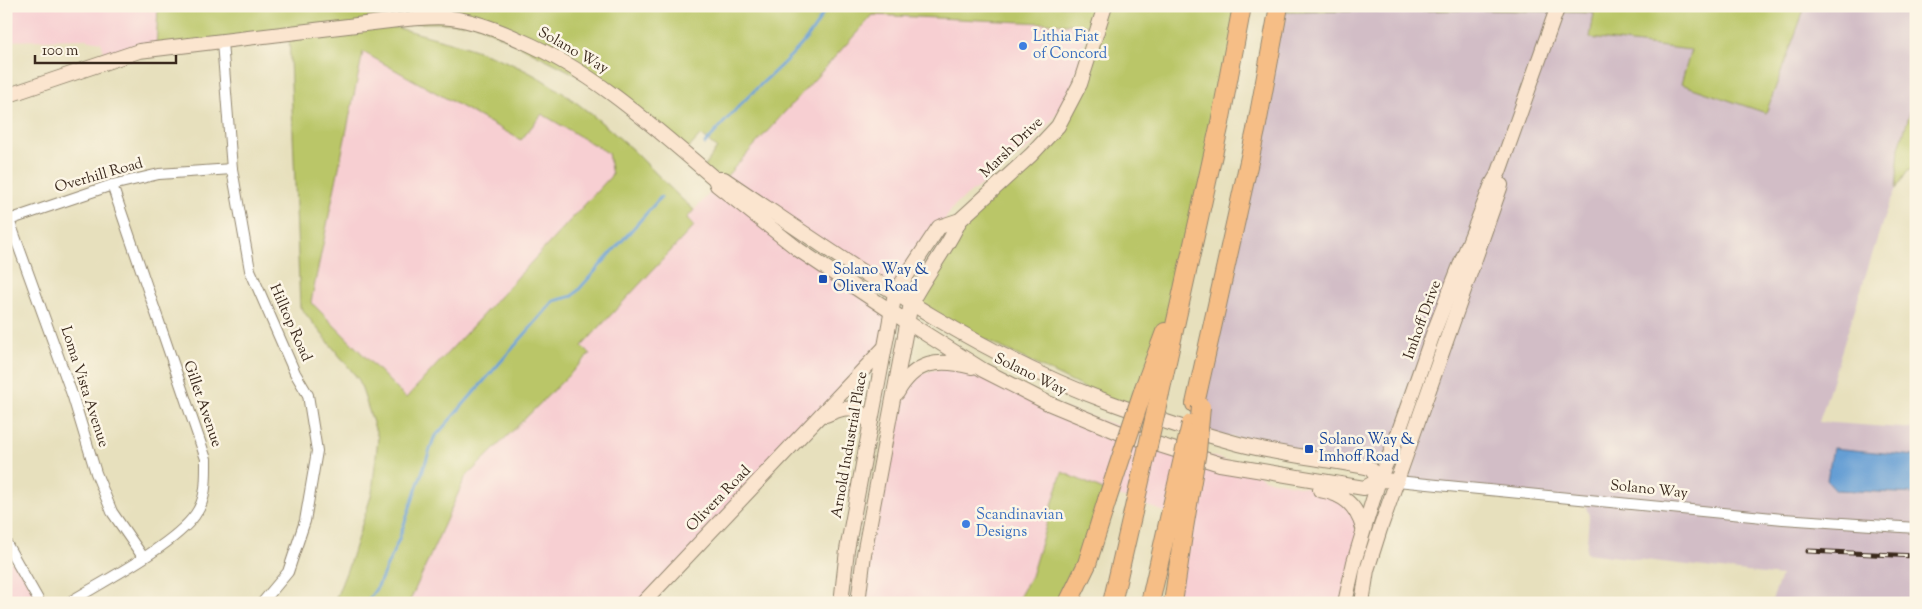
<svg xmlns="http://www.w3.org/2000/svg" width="1922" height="609" viewBox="0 0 1922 609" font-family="'Sorts Mill Goudy',serif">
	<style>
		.built { fill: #f7cfd2 }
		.industrial { fill: #d2bdc6 }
		.green { fill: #bac668; stroke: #7a7843; fill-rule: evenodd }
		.water { fill: #659ed4; stroke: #506479 }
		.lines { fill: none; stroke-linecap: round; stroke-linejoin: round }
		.stream { stroke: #659ed4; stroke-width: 3 }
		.street-casing { stroke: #91856e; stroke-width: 12 }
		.secondary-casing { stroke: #91856e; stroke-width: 16 }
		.highway-casing { stroke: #91856e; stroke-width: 20 }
		.street { stroke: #fff; stroke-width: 10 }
		.secondary { stroke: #fbe5cf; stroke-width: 14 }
		.highway { stroke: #f6be86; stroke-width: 18 }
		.rail-casing { stroke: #3b2a1e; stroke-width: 5 }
		.rail { stroke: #fcf5e5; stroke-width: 3; stroke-dasharray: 9; stroke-linecap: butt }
		.highway-bridge-casing { stroke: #91856e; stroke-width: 20; stroke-linecap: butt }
		.highway-bridge { stroke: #f6be86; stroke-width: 18 }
		.shop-dot { fill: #3f7fe0; stroke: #fcf5e5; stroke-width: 2 }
		.transit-dot { fill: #1a4fb4; stroke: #fcf5e5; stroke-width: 2 }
		.labels { text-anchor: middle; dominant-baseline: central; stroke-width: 5; stroke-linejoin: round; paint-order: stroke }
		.shop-label { font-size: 15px; fill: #366cbe; stroke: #fcf5e5; text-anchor: start }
		.street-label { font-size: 15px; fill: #3b2a1e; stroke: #fcf5e5 }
		.transit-label { font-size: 15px; fill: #164399; stroke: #fcf5e5; text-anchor: start }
	</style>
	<rect width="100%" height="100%" fill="#fcf5e5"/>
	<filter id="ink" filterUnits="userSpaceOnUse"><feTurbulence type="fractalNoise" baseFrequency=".02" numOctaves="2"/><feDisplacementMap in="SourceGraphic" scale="10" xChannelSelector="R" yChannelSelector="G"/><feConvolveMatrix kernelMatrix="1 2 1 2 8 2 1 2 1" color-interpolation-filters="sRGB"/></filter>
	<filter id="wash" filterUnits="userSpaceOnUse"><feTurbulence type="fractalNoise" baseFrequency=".0096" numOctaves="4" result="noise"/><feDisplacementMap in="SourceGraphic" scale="20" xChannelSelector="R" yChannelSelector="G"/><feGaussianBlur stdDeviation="1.12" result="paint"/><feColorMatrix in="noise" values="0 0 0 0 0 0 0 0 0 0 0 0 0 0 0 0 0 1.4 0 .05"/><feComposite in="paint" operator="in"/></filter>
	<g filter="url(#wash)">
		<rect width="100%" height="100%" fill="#e7e0bd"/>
		<g class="built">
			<polygon points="6,6 158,6 156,49 106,62 101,42 86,39 6,41"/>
			<polygon points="873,15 1087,25 1081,57 1072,85 1056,115 1031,146 955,205 895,293 724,179"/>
			<polygon points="363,52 522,140 542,113 608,153 612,176 406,398 311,302"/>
			<polygon points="717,185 891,312 884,349 643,603 409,603 465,478 590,355 582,346 694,226 687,218"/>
			<polygon points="959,364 1048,403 1254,470 1264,479 1336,493 1363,528 1345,603 1173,603 1185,519 1110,493 1031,576 1016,603 858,603 892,402 906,377"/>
			<polygon points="16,561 40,603 6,603 6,563"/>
		</g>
		<polygon class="industrial" points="1803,6 1916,6 1916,93 1899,148 1896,189 1886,211 1819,422 1916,429 1916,603 1771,603 1781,576 1586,553 1589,516 1584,500 1397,481 1502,182 1379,480 1370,468 1190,428 1278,12 1491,10 1595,13 1590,38 1691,50 1803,13"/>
		<g class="green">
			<path d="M 158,6 L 1242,6 L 1179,302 L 1135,413 L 911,303 L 952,238 L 1058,126 L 1101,21 L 1087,25 L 873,15 L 724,179 L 703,169 L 717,148 L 701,135 L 684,153 L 612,93 L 475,23 L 379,23 C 434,38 492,50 541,79 C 575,99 608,127 637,154 C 656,173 674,193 694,210 L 687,218 L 694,226 L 582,346 L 590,354 L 465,478 L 409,603 L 334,603 L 349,565 L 372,493 L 378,438 L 359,380 L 300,307 L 289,34 L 156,49 ZM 363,52 L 521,140 L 542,114 L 608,153 L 612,175 L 406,398 L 311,302 Z"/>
			<polygon points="1279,6 1803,6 1803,13 1766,113 1681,84 1691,50 1590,38 1594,13 1491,10 1278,12"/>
			<polygon points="1916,93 1916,167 1907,172 1896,189 1899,148"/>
			<polygon points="1062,472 1110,493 1068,603 1016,603 1031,576"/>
		</g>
		<polygon class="water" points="1833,448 1916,456 1916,494 1836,490 1827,480"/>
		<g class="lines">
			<g class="stream">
				<path d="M 705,144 C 720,127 735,109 752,93 C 778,67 813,41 826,6"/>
				<polyline points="366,603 378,586 399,539 434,438 554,301 573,296 661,197"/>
			</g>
		</g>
	</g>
	<g filter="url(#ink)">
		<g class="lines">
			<g class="street-casing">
				<g id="street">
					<polyline points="222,42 232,169 250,270 295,373 308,395 317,451 305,521 288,572 262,603"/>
					<polyline points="9,220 73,397 96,473 112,512 143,557"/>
					<polyline points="6,221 112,185 159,174 232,169"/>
					<polyline points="1397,481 1783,519 1916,528"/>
					<polyline points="6,543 40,603"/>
					<path d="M 68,603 C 102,582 173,546 195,515 C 207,499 206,479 206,459 L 112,185"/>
				</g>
			</g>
			<g class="secondary-casing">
				<g id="secondary">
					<path d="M 6,96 L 139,51 L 398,20 C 416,18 434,16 451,18 C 475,21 498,30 520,40 C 595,72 654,127 715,179 L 717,185 L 799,250 L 907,322 L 983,370 L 1048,403 L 1118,432 L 1220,464 L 1364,488 L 1379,480 L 1397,481"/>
					<path d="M 715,179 L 724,179 C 846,261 967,350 1106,401 C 1150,417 1195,432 1239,444 C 1282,455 1327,459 1370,468 L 1379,480"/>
					<path d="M 897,393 C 915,361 938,358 972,367"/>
					<path d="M 826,415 C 845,406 856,404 870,423"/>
					<path d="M 1320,490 C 1344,494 1356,505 1363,528"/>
					<polyline points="643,603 883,349"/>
					<polyline points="841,603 847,550 895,293 939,227 960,220 1031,155 1058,126 1080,84 1105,6"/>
					<path d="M 858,603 L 864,554 L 911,303 C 926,274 947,249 960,220"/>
					<polyline points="1345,603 1354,562 1379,480 1394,445 1433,334 1492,184 1499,172 1558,6"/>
					<polyline points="1362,603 1367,570 1380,529 1501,185"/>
				</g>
			</g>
			<g class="highway-casing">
				<g id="highway">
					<polyline points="1144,388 1165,332"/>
					<polyline points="1160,393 1220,123 1242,6"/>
					<polyline points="1195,404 1256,130 1279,6"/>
					<polyline points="1068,603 1087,564 1107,500"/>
					<polyline points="1112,603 1133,512"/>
					<polyline points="1150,603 1168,523"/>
					<polyline points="1173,603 1184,528"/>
				</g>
			</g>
			<use href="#street" class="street"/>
			<use href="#secondary" class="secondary"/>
			<use href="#highway" class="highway"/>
			<g class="rail-casing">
				<polyline id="rail" points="1808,551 1916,556"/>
			</g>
			<use href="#rail" class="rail"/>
			<g class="highway-bridge-casing">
				<g id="highway-bridge">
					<polyline points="1107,500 1144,388"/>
					<polyline points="1133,512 1160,393"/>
					<polyline points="1168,523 1191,424"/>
					<polyline points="1184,528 1197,451 1201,407"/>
				</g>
			</g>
			<use href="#highway-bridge" class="highway-bridge"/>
		</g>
	</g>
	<g class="shop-dot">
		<circle cx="1023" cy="46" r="5"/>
		<circle cx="966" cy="524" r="5"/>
	</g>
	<g class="transit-dot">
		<rect x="818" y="274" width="10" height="10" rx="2.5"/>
		<rect x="1304" y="444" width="10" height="10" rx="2.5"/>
	</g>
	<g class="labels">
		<g class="shop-label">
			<text x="1033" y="37">Lithia Fiat<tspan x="1033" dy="17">of Concord</tspan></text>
			<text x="976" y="515">Scandinavian<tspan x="976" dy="17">Designs</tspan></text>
		</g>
		<g class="street-label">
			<text transform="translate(573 51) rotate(30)">Solano Way</text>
			<text transform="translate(1012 148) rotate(-44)">Marsh Drive</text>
			<text transform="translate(99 176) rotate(-16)">Overhill Road</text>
			<text transform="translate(1423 320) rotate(-70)">Imhoff Drive</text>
			<text transform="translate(290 323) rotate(66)">Hilltop Road</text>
			<text transform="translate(1030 375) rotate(26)">Solano Way</text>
			<text transform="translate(84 387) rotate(72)">Loma Vista Avenue</text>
			<text transform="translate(202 404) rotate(71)">Gillet Avenue</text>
			<text transform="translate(850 445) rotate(-80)">Arnold Industrial Place</text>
			<text transform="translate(1649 490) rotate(6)">Solano Way</text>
			<text transform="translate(719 499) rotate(-46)">Olivera Road</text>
		</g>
		<g class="transit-label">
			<text x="833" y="270">Solano Way &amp;<tspan x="833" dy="17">Olivera Road</tspan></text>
			<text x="1319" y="440">Solano Way &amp;<tspan x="1319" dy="17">Imhoff Road</tspan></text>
		</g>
	</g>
	<rect width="1922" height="609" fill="none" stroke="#fcf5e5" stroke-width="25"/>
	<path d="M35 55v8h141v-8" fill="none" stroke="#3b2a1e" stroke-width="2.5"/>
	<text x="42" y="55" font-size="15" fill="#3b2a1e" stroke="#fcf5e5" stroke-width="4" paint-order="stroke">100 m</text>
</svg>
